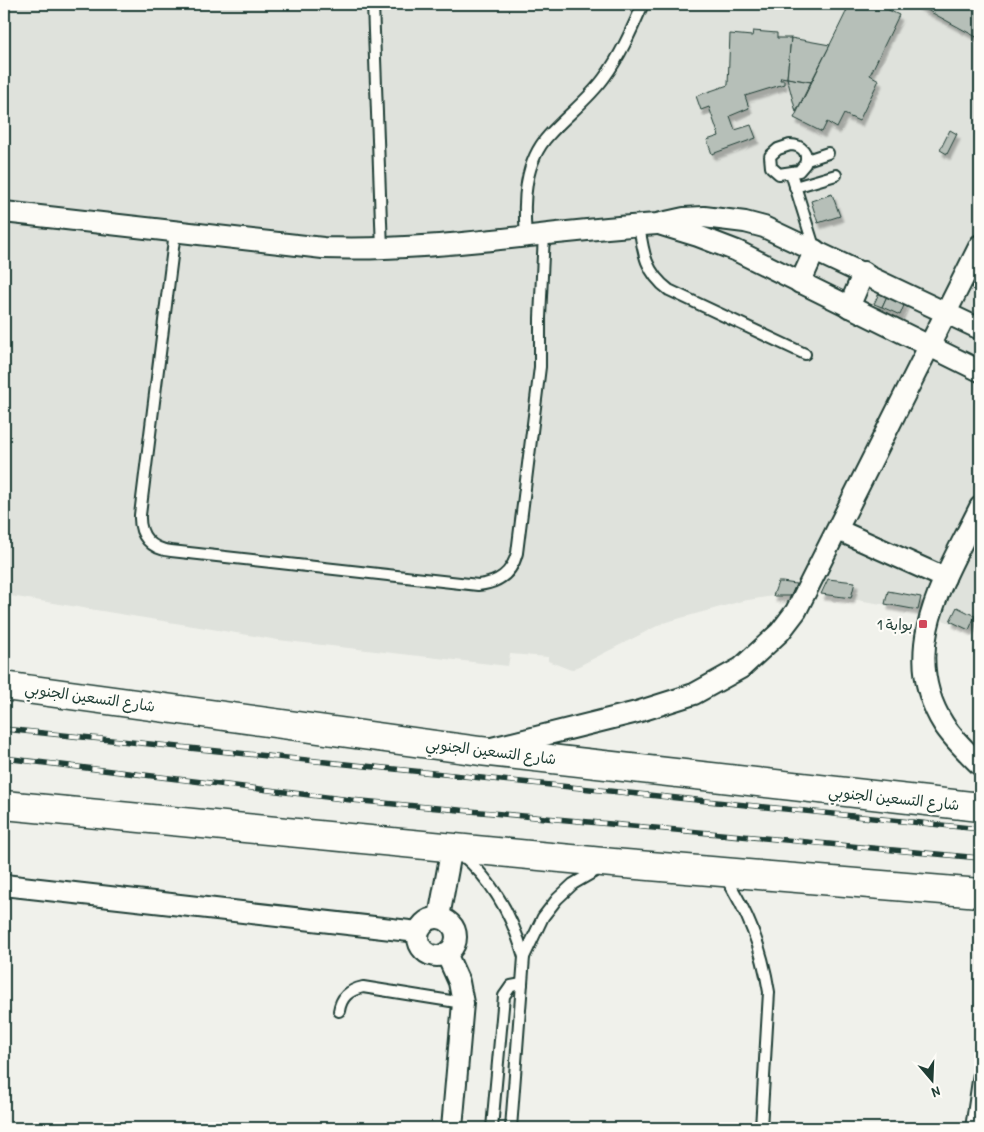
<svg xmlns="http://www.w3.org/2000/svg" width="984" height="1132" viewBox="0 0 984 1132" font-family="'Patrick Hand','Playpen Sans Arabic',sans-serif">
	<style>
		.built { fill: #dfe2dc }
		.building { fill: #b6bfb8; stroke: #1f3d34; filter: url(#shadow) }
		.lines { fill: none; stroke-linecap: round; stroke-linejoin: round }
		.service-casing { stroke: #1f3d34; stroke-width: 14 }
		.minor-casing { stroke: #1f3d34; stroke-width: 24 }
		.primary-casing { stroke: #1f3d34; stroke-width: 31 }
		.service { stroke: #fdfcf7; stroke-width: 10 }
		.minor { stroke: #fdfcf7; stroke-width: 20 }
		.primary { stroke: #fdfcf7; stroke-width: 28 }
		.rail-casing { stroke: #1f3d34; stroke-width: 5.5 }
		.rail { stroke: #fdfcf7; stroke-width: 4; stroke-dasharray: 11; stroke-linecap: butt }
		.poi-dot { fill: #d1495b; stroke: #fdfcf7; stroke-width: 2 }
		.labels { text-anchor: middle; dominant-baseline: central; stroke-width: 4.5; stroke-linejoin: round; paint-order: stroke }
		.poi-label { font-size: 15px; fill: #1f3d34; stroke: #fdfcf7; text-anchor: end }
		.street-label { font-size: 15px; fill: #1f3d34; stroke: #fdfcf7 }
	</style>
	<defs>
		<filter id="shadow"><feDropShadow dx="3" dy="5.5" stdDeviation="1" flood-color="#0004"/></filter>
	</defs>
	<rect width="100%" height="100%" fill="#f0f1eb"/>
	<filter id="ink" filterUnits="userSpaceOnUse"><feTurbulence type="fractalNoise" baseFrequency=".02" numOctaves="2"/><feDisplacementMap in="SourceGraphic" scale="10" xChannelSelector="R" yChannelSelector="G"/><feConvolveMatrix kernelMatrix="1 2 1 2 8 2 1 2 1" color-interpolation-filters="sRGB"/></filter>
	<g filter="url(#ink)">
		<polygon class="built" points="4,4 980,4 980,635 918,610 821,594 809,587 796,584 791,596 773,596 742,601 663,623 571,670 548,661 548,657 510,654 508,666 278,640 4,595"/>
		<g class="building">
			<polygon points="850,4 876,4 899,15 870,75 879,80 859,121 844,114 837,128 827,122 822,132 794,118"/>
			<polygon points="916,4 980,4 980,39"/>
			<polygon points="753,31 777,33 777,38 791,38 787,78 781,77 780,80 784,80 784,84 745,96 749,108 730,116 735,130 751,125 756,138 712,154 707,140 719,136 709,107 701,110 696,96 728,85 730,34 752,36"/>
			<polygon points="791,38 830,45 811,82 787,78"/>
			<polygon points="787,78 811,82 796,112"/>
			<polygon points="950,130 957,134 947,154 940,150"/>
			<polygon points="832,194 840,216 818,223 811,201"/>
			<polygon points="879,293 887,296 882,307 874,304"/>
			<polygon points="887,296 905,303 900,315 882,307"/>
			<polygon points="828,579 855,582 851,598 821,594"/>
			<polygon points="778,582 782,582 796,584 791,596 773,596"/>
			<polygon points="888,591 921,597 918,610 885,604"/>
			<polygon points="957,607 975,616 969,630 950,621"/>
		</g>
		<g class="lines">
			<g class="service-casing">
				<g id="service">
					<polyline points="373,4 382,249"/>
					<path d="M 790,145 C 802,145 809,153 805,164 L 799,171 L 779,174 L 771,167 L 770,156 L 778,149 Z"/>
					<polyline points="807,160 828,153"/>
					<polyline points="791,173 815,250"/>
					<polyline points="795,187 836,175"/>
					<path d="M 639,225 C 643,253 646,273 669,290 L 805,354"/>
					<path d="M 175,232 L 140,515 C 139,536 151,549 171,551 L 478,585 C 499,583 512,573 517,553 L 540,367 L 540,318 L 544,234"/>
					<path d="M 526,236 C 523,202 524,162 549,135 C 567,115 588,100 604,78 C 621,55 632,29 643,4"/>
					<path d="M 462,855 C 494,882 513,918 524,957"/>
					<path d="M 724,875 C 748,912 762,948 769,992 L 761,1128"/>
					<path d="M 339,1011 C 341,997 349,990 363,987 L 463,1003"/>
					<polyline points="492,1128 504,996 511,986 522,984"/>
					<polyline points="511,1128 524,957 543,917 557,899 573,884 599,869"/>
					<polyline points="971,1128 980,1067"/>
				</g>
			</g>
			<g class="minor-casing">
				<g id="minor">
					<path d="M 4,212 L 323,248 C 436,252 546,231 657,224 L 684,218 L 704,217 L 745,222 L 764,227 L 980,329"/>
					<polyline points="662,225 698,236 737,251 980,371"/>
					<polyline points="800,283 815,250"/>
					<polyline points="849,307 864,272"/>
					<path d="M 980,507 C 946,577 896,649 944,725 C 954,740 968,753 980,765"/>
					<polyline points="838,530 945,578"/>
					<polyline points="492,748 637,712 694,694 741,668 780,632 796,611 980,245"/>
					<polyline points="4,885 418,932"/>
					<polyline points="439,917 452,847"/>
					<circle cx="437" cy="937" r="19"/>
					<polyline points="446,953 459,982 463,1003 452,1128"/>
				</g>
			</g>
			<g class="primary-casing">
				<g id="primary">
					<polyline points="4,686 480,751 980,807"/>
					<polyline points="4,805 613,863 980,893"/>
				</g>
			</g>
			<use href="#service" class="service"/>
			<use href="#minor" class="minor"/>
			<use href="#primary" class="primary"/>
			<g class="rail-casing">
				<g id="rail">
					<polyline points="4,729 980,829"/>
					<polyline points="4,758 351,800 980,858"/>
				</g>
			</g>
			<use href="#rail" class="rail"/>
		</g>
	</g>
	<rect class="poi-dot" x="918" y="619" width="10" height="10" rx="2.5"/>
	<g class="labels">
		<g class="poi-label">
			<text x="913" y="624">بوابة 1</text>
		</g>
		<g class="street-label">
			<text transform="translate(90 697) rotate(8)">شارع التسعين الجنوبي</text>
			<text transform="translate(491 751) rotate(7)">شارع التسعين الجنوبي</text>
			<text transform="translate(894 798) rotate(6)">شارع التسعين الجنوبي</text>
		</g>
	</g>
	<rect width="984" height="1132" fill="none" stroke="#fdfcf7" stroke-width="20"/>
	<rect x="10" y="10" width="964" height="1112" fill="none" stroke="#1f3d34" stroke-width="2" filter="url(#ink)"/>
	<g transform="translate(932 1080) rotate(161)" stroke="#fdfcf7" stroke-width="4" paint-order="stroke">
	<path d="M0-4L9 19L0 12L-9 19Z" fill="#1f3d34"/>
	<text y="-8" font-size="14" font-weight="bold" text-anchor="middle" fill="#1f3d34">N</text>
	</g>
</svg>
